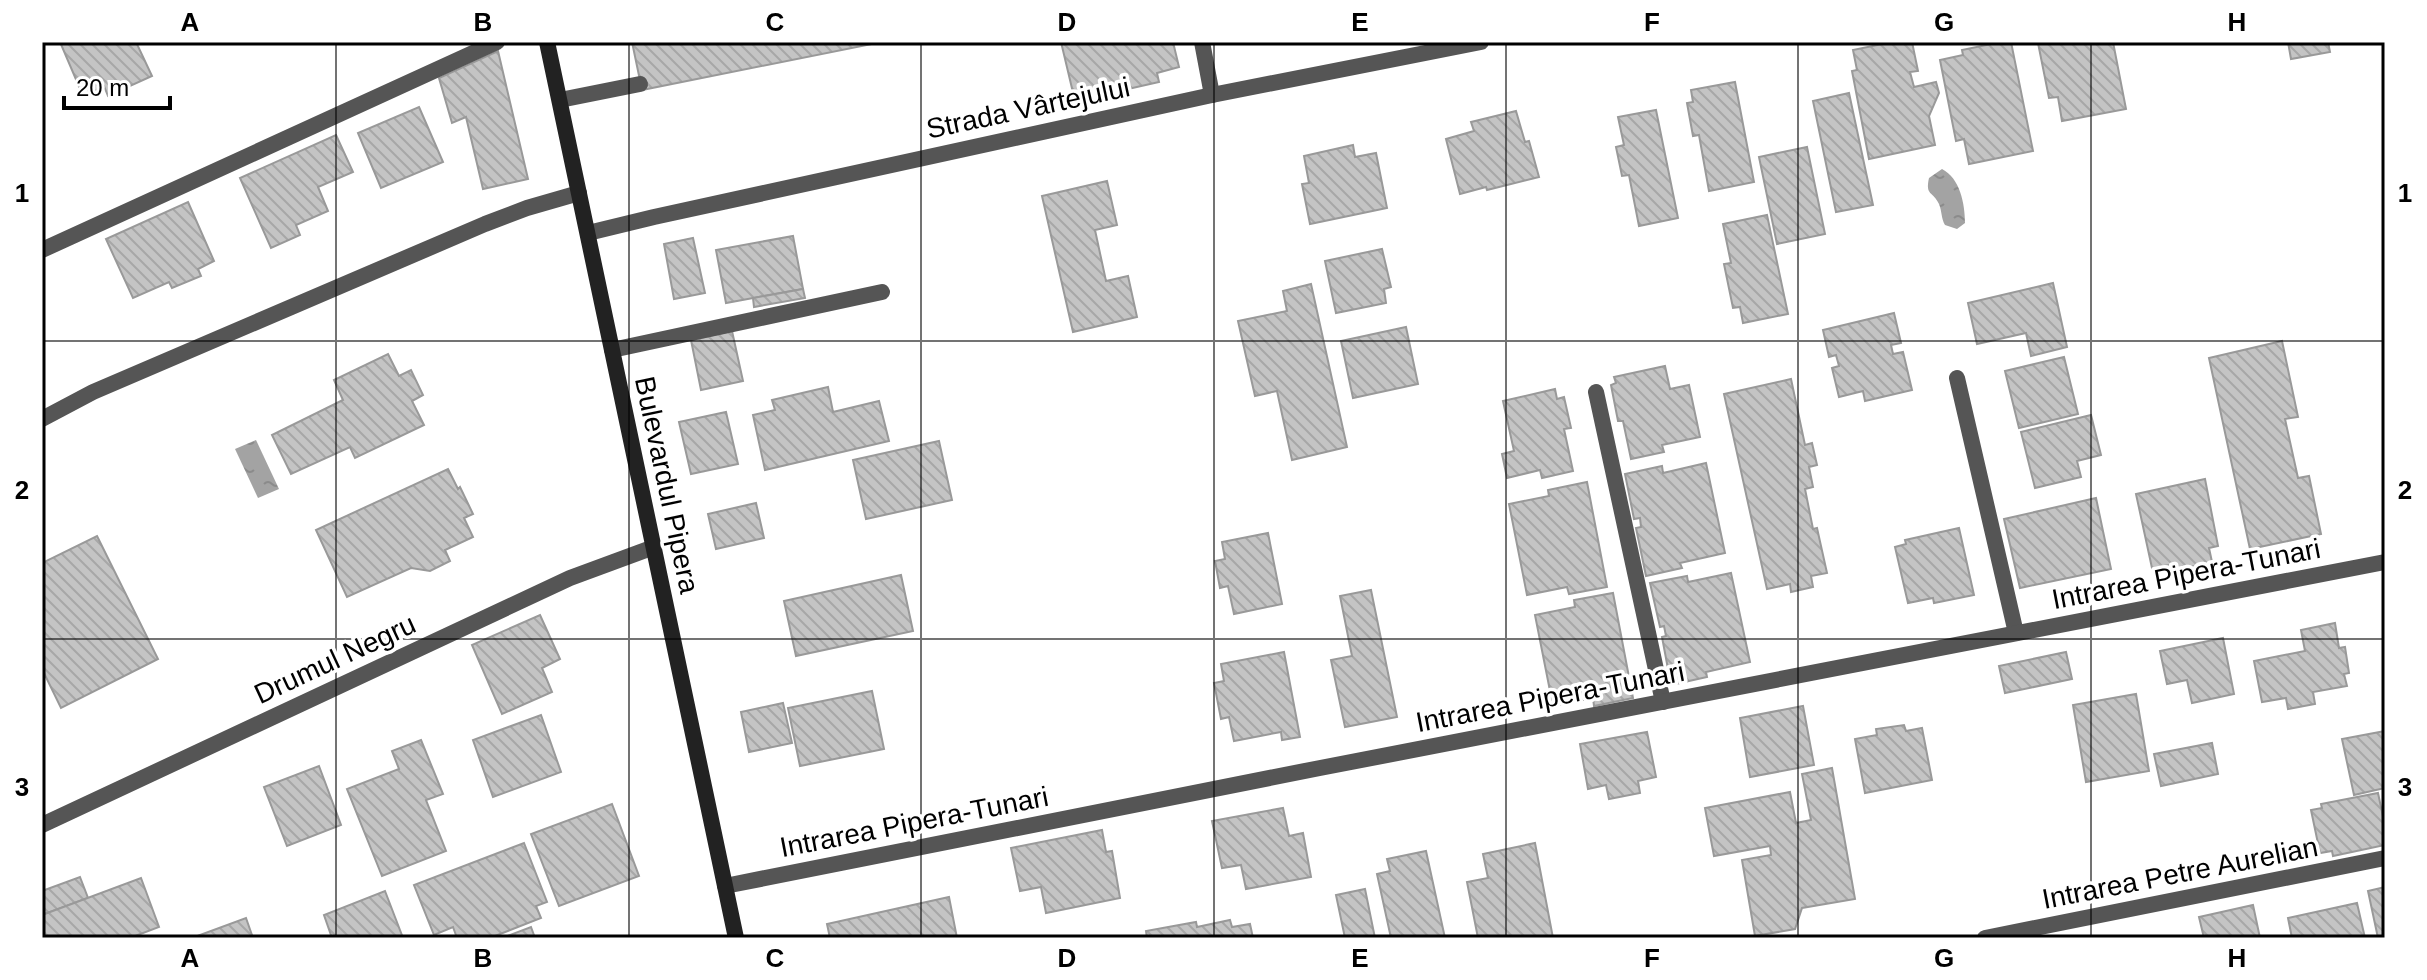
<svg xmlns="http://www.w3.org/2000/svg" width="2427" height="980" viewBox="0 0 2427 980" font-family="Arial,sans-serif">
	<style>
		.water { fill: url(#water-ripples) }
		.building { fill: url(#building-back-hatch); stroke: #999; stroke-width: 2 }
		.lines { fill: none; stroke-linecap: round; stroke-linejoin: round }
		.lane { stroke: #555; stroke-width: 16 }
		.street { stroke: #555; stroke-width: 16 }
		.secondary { stroke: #222; stroke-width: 16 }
		.grid { fill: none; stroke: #000; stroke-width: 2; stroke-opacity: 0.55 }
		.labels { text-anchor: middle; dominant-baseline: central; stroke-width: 7; stroke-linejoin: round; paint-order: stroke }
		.street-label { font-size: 28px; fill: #000; stroke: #fff }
		.neatline { fill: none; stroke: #000; stroke-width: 3 }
		.grid-label { font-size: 26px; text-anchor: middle; font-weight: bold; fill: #000 }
	</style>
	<defs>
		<pattern id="water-ripples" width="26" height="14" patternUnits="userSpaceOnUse" patternTransform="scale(2)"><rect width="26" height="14" fill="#a3a3a3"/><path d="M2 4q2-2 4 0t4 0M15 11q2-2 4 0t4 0" fill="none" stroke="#8b8b8b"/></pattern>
		<pattern id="building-back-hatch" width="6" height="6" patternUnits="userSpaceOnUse" patternTransform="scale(2)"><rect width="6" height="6" fill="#c4c4c4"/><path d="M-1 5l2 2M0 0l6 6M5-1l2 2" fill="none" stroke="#a7a7a7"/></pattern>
	</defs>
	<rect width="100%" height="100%" fill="#fff"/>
	<g class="water">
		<path d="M 1942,169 C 1960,178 1965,204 1965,223 L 1957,229 L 1945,225 C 1941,218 1942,211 1939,204 C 1933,191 1925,196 1929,178 Z"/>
		<polygon points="256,440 279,489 258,498 235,449"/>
	</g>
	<g class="building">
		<polygon points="60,42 136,42 152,76 108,96 104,86 83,96"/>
		<polygon points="632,42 872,42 872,44 642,90"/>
		<polygon points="1061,42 1173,42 1179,67 1157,73 1159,82 1075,101"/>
		<polygon points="1892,42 1912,42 1918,71 1910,72 1914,87 1936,82 1939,93 1929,116 1935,145 1869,159 1852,71 1857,70 1853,50"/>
		<polygon points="2001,42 2011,42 2033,151 1969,164 1964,139 1956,141 1940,60 1963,55 1962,50"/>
		<polygon points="2042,42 2113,42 2126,109 2062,121 2058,97 2049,98 2038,43"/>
		<polygon points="2288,42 2328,42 2330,52 2291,59"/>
		<polygon points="498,51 528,179 483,189 466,117 452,123 439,78"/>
		<polygon points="1735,82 1754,182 1709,191 1699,135 1693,136 1687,103 1693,102 1691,90"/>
		<polygon points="1849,93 1873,205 1836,212 1813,101"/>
		<polygon points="419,107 443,162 381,188 358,133"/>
		<polygon points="1656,110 1678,218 1639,226 1629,175 1622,176 1616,147 1624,145 1618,117"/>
		<polygon points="1516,111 1525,142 1529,141 1539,177 1487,190 1486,187 1460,194 1446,139 1474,131 1471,122"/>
		<polygon points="336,135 353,172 318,187 328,211 296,225 300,235 271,248 240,178"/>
		<polygon points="1353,145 1355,157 1376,153 1387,208 1310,224 1302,184 1309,183 1304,156"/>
		<polygon points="1807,147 1825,234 1777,244 1759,157"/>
		<polygon points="1107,181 1117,225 1095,230 1106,281 1128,276 1137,317 1073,332 1042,196"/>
		<polygon points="188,202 214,261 198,269 201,276 172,288 169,282 133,298 106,239"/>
		<polygon points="1767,215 1788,314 1743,323 1740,307 1733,308 1724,264 1731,263 1723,224"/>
		<polygon points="793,236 803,289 726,303 716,250"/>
		<polygon points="693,238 705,293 674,299 664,244"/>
		<polygon points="1382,249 1391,287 1384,289 1386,303 1336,313 1325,261"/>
		<polygon points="2053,283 2067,347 2031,356 2026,333 1977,344 1968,303"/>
		<polygon points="1311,284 1347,447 1292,460 1277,391 1255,396 1238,321 1287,311 1283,291"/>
		<polygon points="803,289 805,298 754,307 753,298"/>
		<polygon points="1894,313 1901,343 1891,345 1893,354 1903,352 1912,390 1865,401 1863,391 1839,397 1832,368 1839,366 1836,355 1829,357 1823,330"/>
		<polygon points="1406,327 1418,384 1353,398 1341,341"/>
		<polygon points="732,331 743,381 701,390 691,340"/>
		<polygon points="2282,341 2298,417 2285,419 2298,478 2309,476 2321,534 2250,549 2209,358"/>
		<polygon points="388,354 399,376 411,370 423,395 412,401 424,425 355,458 350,447 291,474 272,435 343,400 334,380"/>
		<polygon points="2064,357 2078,414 2019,428 2005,371"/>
		<polygon points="1665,366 1670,389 1689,385 1700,437 1662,445 1664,452 1631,459 1623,421 1618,421 1611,385 1616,383 1614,377"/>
		<polygon points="1791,379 1805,445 1812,443 1817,465 1809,467 1813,487 1805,489 1813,529 1817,528 1827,573 1811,576 1813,587 1791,592 1790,584 1767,589 1724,394"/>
		<polygon points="828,387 833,412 879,401 889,441 765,470 753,415 775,410 772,400"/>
		<polygon points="1555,389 1557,399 1564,397 1571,428 1564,429 1573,471 1542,478 1540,470 1507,478 1502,454 1514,451 1503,401"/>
		<polygon points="726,412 738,464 691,474 679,422"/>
		<polygon points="2091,415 2101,455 2077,461 2081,477 2035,488 2021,432"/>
		<polygon points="939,441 952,500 866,519 853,460"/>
		<polygon points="1706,463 1725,553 1680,563 1682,568 1646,576 1636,528 1641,527 1640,518 1634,519 1625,474 1662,466 1663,473"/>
		<polygon points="448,469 458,489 460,487 473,514 464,518 473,537 445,550 450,561 430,571 411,568 347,597 316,530"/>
		<polygon points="2205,479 2218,546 2209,548 2212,562 2177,570 2176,564 2152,568 2136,494"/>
		<polygon points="1587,482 1607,587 1569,594 1567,587 1527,595 1509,504 1549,496 1548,490"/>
		<polygon points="2096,498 2111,569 2020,588 2004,519"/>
		<polygon points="756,503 764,538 716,549 708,514"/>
		<polygon points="1959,528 1974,595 1934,603 1933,598 1908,603 1895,547 1906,544 1905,540"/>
		<polygon points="1268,533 1282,604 1234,614 1228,586 1220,588 1215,561 1225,559 1222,542"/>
		<polygon points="97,536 158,659 61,708 42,669 42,563"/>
		<polygon points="1731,573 1750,662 1706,672 1707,677 1671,685 1662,637 1666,636 1664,626 1660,627 1650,583 1687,576 1688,582"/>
		<polygon points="901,575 913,631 796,656 784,601"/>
		<polygon points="1371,590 1397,717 1345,727 1331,660 1352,656 1340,596"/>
		<polygon points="1613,593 1633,698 1594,706 1593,698 1553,706 1535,615 1575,607 1574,600"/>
		<polygon points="540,615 560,659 542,668 552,692 502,714 472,645"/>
		<polygon points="2335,623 2339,648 2345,647 2349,673 2344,674 2347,686 2313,692 2315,704 2288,709 2286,698 2262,702 2254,661 2305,651 2301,630"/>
		<polygon points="2223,638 2234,694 2192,703 2187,680 2167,684 2160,651"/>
		<polygon points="1284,652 1300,737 1282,740 1281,732 1234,741 1229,717 1221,719 1214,683 1224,681 1221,664"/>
		<polygon points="2066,652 2072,679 2005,693 1999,666"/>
		<polygon points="872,691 884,749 800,766 788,708"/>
		<polygon points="2136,694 2149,771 2086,782 2073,705"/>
		<polygon points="783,703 792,743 749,752 741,712"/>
		<polygon points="1803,706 1814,765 1750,777 1740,718"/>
		<polygon points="541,715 561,772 493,797 473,740"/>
		<polygon points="1904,725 1906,731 1922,728 1932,780 1865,793 1855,739 1877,735 1876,729"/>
		<polygon points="2385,731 2385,788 2354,795 2342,739"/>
		<polygon points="1647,732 1656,777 1638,781 1640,793 1609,799 1606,785 1588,789 1580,744"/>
		<polygon points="421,740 443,794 426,800 446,851 382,876 347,789 399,769 392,751"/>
		<polygon points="2212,743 2218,774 2161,786 2154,754"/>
		<polygon points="319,766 341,825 287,846 264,787"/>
		<polygon points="1832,768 1855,899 1802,908 1795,929 1755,936 1742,860 1771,855 1770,846 1714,856 1705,808 1790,792 1796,823 1811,820 1802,774"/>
		<polygon points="2378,793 2385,826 2385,845 2333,856 2332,851 2320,853 2311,810 2322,808 2321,804"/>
		<polygon points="612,804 639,876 559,906 531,834"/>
		<polygon points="1283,808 1289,836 1303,833 1311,877 1246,889 1241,865 1222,868 1212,821"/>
		<polygon points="1102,830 1106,852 1112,851 1120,898 1046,913 1041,887 1020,891 1011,848"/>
		<polygon points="524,843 547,902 536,906 541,918 490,938 457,938 453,927 434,935 414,885"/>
		<polygon points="1535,843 1553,938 1478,938 1467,882 1488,878 1483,854"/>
		<polygon points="1426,851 1445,938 1391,938 1377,874 1390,871 1387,859"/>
		<polygon points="80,877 88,898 42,915 42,891"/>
		<polygon points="141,878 159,927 130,938 42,938 42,915"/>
		<polygon points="2385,887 2385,938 2378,938 2368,891"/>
		<polygon points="1365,889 1375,938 1345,938 1336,895"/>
		<polygon points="385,891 403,938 332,938 324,915"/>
		<polygon points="949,897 957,938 830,938 827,924"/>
		<polygon points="2357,903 2365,938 2292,938 2288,918"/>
		<polygon points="2253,905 2260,938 2204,938 2199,917"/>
		<polygon points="246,918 253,938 192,938"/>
		<polygon points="1230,920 1232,927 1250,924 1253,938 1147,938 1146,931 1196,922 1197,927"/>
		<polygon points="531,927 535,938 502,938"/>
	</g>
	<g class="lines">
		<polyline class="lane" points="560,100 640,84"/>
		<g class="street">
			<polyline points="1202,42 1212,95"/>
			<polyline points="588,233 654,217 1212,95 1481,42"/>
			<polyline points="42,250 497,42"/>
			<polyline points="612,350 882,292"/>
			<polyline points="1957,378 2016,633"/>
			<polyline points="1596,392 1663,702"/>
			<polyline points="42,419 93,392 485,224 527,208 579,193"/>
			<polyline points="42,825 570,578 654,547"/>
			<polyline points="725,886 1320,768 2385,562"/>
			<polyline points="1985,938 2385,858"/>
		</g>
		<polyline class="secondary" points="547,42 736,938"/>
	</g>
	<path class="grid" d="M 336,42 L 336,938M 629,42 L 629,938M 921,42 L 921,938M 1214,42 L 1214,938M 1506,42 L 1506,938M 1798,42 L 1798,938M 2091,42 L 2091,938M 42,341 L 2385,341M 42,639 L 2385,639"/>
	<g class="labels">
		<g class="street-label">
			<text transform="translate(1028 108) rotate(-12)">Strada Vârtejului</text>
			<text transform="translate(667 485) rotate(78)">Bulevardul Pipera</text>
			<text transform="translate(2186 574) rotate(-11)">Intrarea Pipera-Tunari</text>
			<text transform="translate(335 659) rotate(-25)">Drumul Negru</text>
			<text transform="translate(1550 697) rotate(-11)">Intrarea Pipera-Tunari</text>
			<text transform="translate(914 822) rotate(-11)">Intrarea Pipera-Tunari</text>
			<text transform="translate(2180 873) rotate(-11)">Intrarea Petre Aurelian</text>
		</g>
	</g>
	<rect width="2427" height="980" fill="none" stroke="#ffffff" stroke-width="88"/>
	<path d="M64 96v12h106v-12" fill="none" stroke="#000000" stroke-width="4"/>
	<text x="76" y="96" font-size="24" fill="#000000" stroke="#ffffff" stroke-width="6" paint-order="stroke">20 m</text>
	<rect x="44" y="44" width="2339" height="892" class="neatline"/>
	<g class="grid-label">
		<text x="190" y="31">A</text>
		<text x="483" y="31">B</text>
		<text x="775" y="31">C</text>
		<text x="1067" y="31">D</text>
		<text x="1360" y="31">E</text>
		<text x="1652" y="31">F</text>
		<text x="1944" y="31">G</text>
		<text x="2237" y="31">H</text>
		<text x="22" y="202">1</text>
		<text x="2405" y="202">1</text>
		<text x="22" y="499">2</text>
		<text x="2405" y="499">2</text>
		<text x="22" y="796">3</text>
		<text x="2405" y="796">3</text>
		<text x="190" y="967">A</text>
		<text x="483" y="967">B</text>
		<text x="775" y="967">C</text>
		<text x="1067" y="967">D</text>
		<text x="1360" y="967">E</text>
		<text x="1652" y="967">F</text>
		<text x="1944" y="967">G</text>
		<text x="2237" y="967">H</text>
	</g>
</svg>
